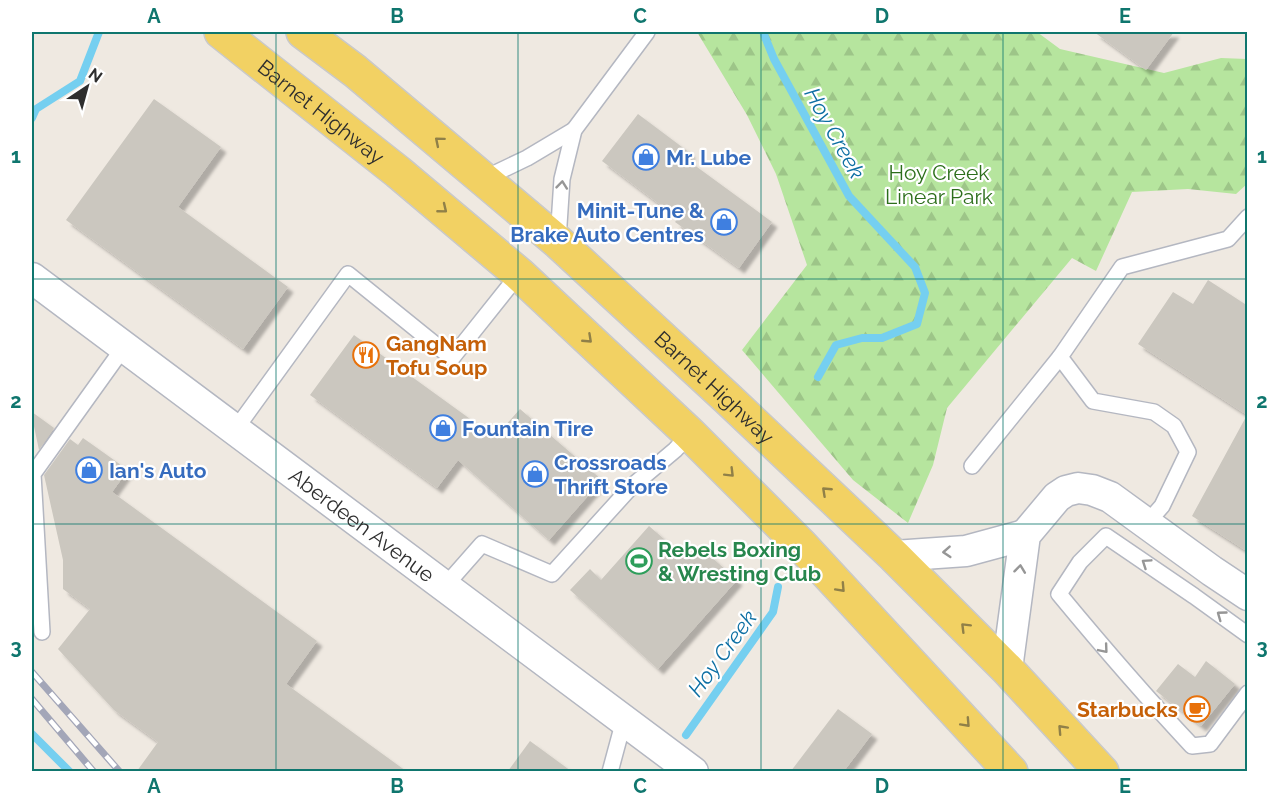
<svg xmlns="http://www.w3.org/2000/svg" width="1279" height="803" viewBox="0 0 1279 803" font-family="Raleway,sans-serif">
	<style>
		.forest { fill: url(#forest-firs) }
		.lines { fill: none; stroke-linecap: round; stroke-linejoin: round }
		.stream { stroke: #75cff0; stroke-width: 8 }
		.building { fill: #cbc7bf; filter: url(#shadow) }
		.service-casing { stroke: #b4b7c1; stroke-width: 18 }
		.minor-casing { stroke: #b4b7c1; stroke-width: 33 }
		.primary-casing { stroke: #c9c9c9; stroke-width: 36 }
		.service { stroke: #fff; stroke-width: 15 }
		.minor { stroke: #fff; stroke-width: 30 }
		.primary { stroke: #f2d163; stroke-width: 33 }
		.rail-casing { stroke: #a3a6b8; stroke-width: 7 }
		.rail { stroke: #fff; stroke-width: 4.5; stroke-dasharray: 14; stroke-linecap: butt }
		.oneway { stroke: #908048 }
		.oneway2 { stroke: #969696 }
		.grid { fill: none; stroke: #0f766e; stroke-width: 1.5; stroke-opacity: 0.55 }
		.labels { text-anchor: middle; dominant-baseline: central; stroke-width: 4.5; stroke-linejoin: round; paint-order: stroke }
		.street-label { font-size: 21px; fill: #2e2e2e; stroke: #fff }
		.shop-label { font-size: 21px; font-weight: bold; fill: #366cbe; stroke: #fff; text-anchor: start }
		.park-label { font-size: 21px; fill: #2c6e1b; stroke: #fff }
		.food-label { font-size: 21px; font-weight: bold; fill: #c56008; stroke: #fff; text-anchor: start }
		.leisure-label { font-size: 21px; font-weight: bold; fill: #27864d; stroke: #fff; text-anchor: start }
		.water-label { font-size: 22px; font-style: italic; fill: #0d6fa3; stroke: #fff }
		.neatline { fill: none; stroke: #0f766e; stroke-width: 2 }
		.grid-label { font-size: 20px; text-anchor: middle; font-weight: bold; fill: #0f766e }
	</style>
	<defs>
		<pattern id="forest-firs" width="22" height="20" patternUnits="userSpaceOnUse" patternTransform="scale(1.5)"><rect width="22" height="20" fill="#b6e59e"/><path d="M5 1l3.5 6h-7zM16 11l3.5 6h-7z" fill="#9dc588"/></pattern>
		<filter id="shadow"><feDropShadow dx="5.5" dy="5.5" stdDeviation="1.5" flood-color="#0004"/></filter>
	</defs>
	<rect width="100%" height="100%" fill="#efe9e1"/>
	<polygon class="forest" points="697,32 1037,32 1060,49 1164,73 1221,58 1247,59 1247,184 1236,194 1188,189 1132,192 1096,271 1072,258 947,408 933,465 908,523 853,480 742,350 807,265 776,174 747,115"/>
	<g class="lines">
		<g class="stream">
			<polyline points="763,32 774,59 849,196 915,267 925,293 917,324 882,338 862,338 836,345 818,377"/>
			<polyline points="32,118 36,109 80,81 99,32"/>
			<polyline points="32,734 70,772"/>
			<polyline points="686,735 773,612 778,587"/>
		</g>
	</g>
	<g class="building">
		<polygon points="1094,32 1174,32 1146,70"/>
		<polygon points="154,99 221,147 178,207 288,287 243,349 66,220"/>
		<polygon points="638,114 690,153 686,159 772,222 739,268 675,222 678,218 602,161"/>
		<polygon points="1208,280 1248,306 1248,552 1192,516 1247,415 1138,344 1173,292 1193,304"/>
		<polygon points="354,335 495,437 520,409 602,480 549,540 458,460 437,488 310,395"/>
		<polygon points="32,412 54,428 39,450 32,417"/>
		<polygon points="83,438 128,470 112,492 317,641 286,684 406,771 137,771 158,742 114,710 58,649 90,609 63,589 63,560 44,475 70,439 78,445"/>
		<polygon points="649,526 687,559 699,546 737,580 658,669 570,590 590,569 601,580"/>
		<polygon points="1206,661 1235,684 1201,726 1156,691 1178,664 1195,677"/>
		<polygon points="838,709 872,734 844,771 791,771"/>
		<polygon points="530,741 571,771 508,771"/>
	</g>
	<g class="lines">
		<g class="service-casing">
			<g id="service">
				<polyline points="483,179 527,158 574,130"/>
				<polyline points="558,240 562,179 574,130 647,32"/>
				<polyline points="235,430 348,274 452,358 519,274"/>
				<polyline points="972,466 1060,357"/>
				<polyline points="1147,523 1162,506 1188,452 1174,426 1154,412 1093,401 1060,357 1122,267 1228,239 1248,217"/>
				<polyline points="445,586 482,544 552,574 631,487 675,450 690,434"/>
				<polyline points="42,632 33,474 124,347"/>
				<path d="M 1248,635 L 1194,596 L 1106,536 L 1080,562 L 1059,594 C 1102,646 1146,697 1192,746 L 1210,744 L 1248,693"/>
				<polyline points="610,772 624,720"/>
			</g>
		</g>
		<g class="minor-casing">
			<g id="minor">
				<path id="s1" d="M 32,278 L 693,772"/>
				<polyline points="894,556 966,551 1025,535"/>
				<polyline points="1007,669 1025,535 1057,497 1066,491 1078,488 1092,490 1110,497 1212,571 1248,595"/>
			</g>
		</g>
		<g class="primary-casing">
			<g id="primary">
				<path id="s2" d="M 221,32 L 398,172 L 519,274 L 690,434 L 801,545 L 1011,772"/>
				<path id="s3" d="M 303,32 L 355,71 L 558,242 L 728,399 L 894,556 L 1007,669 L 1102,772"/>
			</g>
		</g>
		<use href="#service" class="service"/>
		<use href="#minor" class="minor"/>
		<use href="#primary" class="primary"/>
		<g class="rail-casing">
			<g id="rail">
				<polyline points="32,672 120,772"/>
				<polyline points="32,699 94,772"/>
			</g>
		</g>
		<use href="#rail" class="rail"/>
	</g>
	<defs><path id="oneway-chevron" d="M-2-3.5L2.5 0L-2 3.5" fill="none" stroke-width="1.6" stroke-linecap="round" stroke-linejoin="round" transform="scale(1.5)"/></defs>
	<g class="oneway">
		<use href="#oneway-chevron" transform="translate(439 141) rotate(-140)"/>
		<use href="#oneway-chevron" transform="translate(443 209) rotate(39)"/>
		<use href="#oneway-chevron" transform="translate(588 339) rotate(43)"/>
		<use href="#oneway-chevron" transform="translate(730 473) rotate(45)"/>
		<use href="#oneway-chevron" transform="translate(826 491) rotate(-137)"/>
		<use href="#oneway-chevron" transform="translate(841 588) rotate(47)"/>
		<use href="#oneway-chevron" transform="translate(965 627) rotate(-135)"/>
		<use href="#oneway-chevron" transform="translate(966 723) rotate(47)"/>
		<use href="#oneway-chevron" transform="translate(1062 729) rotate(-133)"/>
	</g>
	<g class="oneway2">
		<use href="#oneway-chevron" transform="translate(562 185) rotate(-84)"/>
		<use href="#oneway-chevron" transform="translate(947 552) rotate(176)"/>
		<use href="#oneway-chevron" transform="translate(1146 563) rotate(-146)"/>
		<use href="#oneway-chevron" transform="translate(1020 569) rotate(-83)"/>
		<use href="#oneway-chevron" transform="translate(1221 615) rotate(-144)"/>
		<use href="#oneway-chevron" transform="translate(1104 649) rotate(50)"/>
	</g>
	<path class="grid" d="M 276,32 L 276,772M 518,32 L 518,772M 761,32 L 761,772M 1003,32 L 1003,772M 32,279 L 1248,279M 32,524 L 1248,524"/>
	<defs>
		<g id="shop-ring" transform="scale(1.35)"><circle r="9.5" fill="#fff" stroke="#3f7fe0" stroke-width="1.5"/><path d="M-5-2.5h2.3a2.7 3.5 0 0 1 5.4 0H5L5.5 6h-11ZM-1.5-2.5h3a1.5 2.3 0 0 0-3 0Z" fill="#3f7fe0"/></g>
		<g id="restaurant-ring" transform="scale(1.35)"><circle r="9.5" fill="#fff" stroke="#e8710a" stroke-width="1.5"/><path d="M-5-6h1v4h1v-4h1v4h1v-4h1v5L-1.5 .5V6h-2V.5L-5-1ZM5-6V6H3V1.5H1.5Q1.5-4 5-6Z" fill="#e8710a"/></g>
		<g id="stadium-ring" transform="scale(1.35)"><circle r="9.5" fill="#fff" stroke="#2e9e5b" stroke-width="1.5"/><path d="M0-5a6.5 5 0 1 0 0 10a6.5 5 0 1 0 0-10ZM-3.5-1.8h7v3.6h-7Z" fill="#2e9e5b"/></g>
		<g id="cafe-ring" transform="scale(1.35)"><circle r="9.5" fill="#fff" stroke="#e8710a" stroke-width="1.5"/><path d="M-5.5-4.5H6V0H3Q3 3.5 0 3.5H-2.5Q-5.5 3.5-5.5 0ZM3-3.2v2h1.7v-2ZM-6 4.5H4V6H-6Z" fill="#e8710a"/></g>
	</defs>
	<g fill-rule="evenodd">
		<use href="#shop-ring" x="646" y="157"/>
		<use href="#shop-ring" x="724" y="222"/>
		<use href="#restaurant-ring" x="366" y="355"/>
		<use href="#shop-ring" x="443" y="428"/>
		<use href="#shop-ring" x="89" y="470"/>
		<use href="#shop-ring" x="535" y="474"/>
		<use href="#stadium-ring" x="639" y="561"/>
		<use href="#cafe-ring" x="1197" y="709"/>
	</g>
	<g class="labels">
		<g class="street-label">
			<text stroke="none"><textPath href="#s2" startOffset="128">Barnet Highway</textPath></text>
			<text stroke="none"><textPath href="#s3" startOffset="544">Barnet Highway</textPath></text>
			<text stroke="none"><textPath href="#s1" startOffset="412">Aberdeen Avenue</textPath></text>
		</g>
		<g class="shop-label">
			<text x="666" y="157">Mr. Lube</text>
			<text x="704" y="210" text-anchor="end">Minit-Tune &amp;<tspan x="704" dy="24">Brake Auto Centres</tspan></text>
			<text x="462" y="428">Fountain Tire</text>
			<text x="554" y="462">Crossroads<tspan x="554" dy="24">Thrift Store</tspan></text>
			<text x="109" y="470">Ian's Auto</text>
		</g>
		<g class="park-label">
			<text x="939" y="172">Hoy Creek<tspan x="939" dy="24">Linear Park</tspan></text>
		</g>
		<g class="food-label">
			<text x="386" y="343">GangNam<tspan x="386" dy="24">Tofu Soup</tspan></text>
			<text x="1178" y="709" text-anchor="end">Starbucks</text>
		</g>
		<g class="leisure-label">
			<text x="658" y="549">Rebels Boxing<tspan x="658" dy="24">&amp; Wresting Club</tspan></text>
		</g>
		<g class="water-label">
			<text transform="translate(835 133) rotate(61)">Hoy Creek</text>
			<text transform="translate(722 653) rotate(-54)">Hoy Creek</text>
		</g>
	</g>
	<rect width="1279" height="803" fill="none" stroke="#ffffff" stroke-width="66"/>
	<g transform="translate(87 87) rotate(36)" stroke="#ffffff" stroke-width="4.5" paint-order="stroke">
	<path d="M0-4.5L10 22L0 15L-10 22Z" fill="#2e2e2e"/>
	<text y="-9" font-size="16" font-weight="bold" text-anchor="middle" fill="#2e2e2e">N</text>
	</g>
	<rect x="33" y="33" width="1213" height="737" class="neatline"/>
	<g class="grid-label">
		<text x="154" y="23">A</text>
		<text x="397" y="23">B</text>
		<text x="640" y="23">C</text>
		<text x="882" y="23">D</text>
		<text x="1125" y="23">E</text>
		<text x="16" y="163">1</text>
		<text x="1262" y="163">1</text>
		<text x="16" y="408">2</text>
		<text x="1262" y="408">2</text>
		<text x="16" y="654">3</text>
		<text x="1262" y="654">3</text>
		<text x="154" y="793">A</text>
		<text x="397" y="793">B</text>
		<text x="640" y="793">C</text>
		<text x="882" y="793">D</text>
		<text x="1125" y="793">E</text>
	</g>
</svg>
